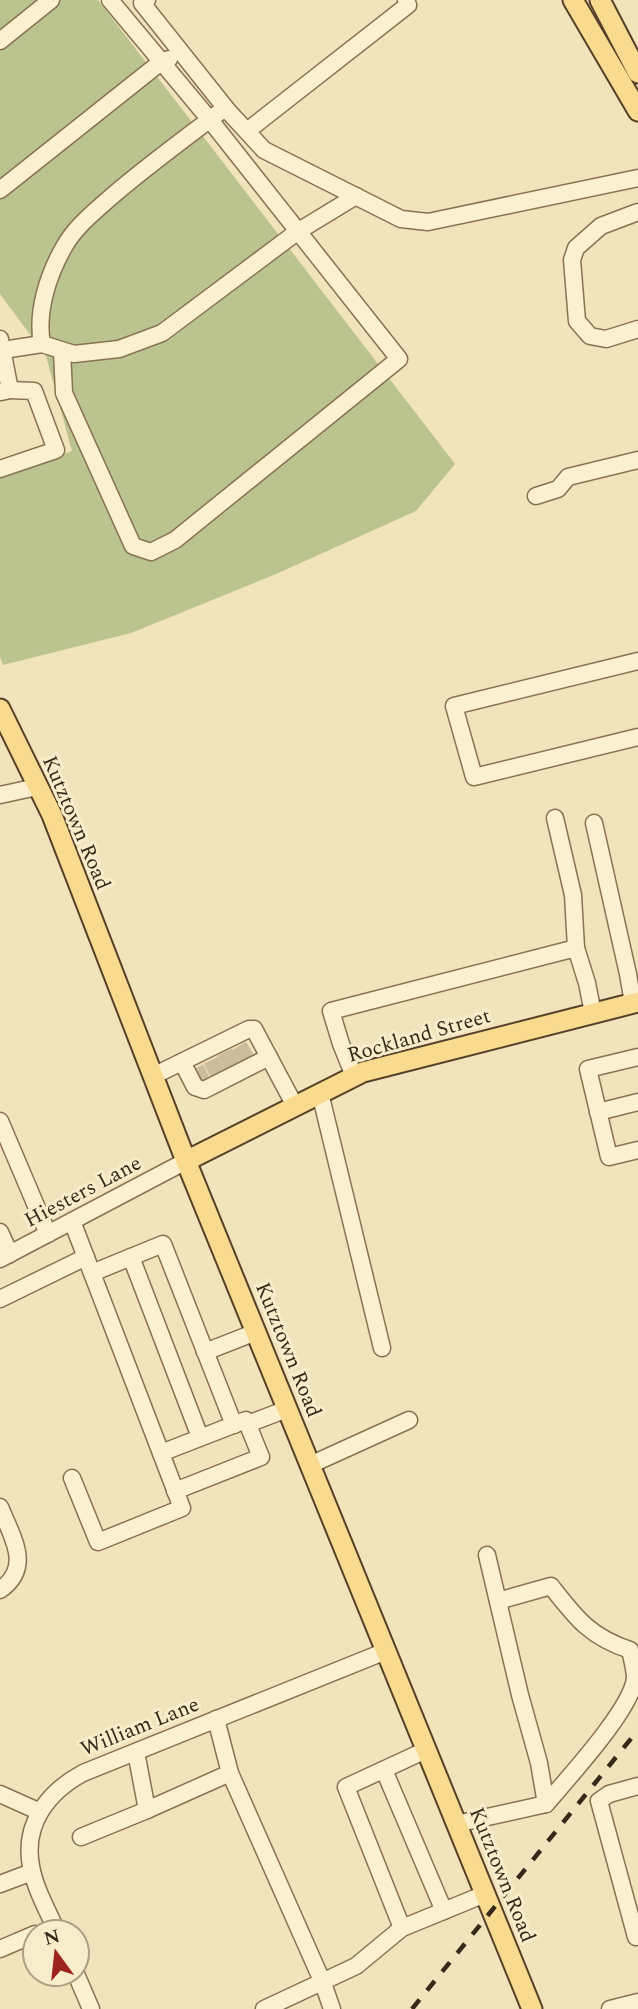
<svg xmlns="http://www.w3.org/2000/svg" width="638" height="2009" viewBox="0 0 638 2009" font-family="Spectral,serif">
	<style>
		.cemetery { fill: #bbc38f }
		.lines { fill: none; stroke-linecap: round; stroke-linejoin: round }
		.minor-tunnel { stroke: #ccbe9b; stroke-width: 16; stroke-dasharray: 16 8; stroke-linecap: butt }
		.minor-casing { stroke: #897254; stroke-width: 19 }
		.major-casing { stroke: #564029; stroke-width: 23 }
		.minor { stroke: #fbf0cf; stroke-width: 16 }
		.major { stroke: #f9db8f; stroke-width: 19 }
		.rail { stroke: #37291a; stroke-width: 4.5; stroke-dasharray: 12 12; stroke-linecap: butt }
		.labels { text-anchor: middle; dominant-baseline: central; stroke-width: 6; stroke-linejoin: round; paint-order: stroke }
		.street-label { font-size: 21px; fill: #37291a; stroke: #f8edcb }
	</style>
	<rect width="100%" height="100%" fill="#f1e3bb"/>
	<polygon class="cemetery" points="0,0 98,0 455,464 416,511 276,574 131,633 3,665 0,657 0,476 72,451 46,356 0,294"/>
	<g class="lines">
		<g class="minor-tunnel">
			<polyline points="239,1046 247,1059"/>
			<polyline points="225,1052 232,1066"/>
			<polyline points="211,1060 218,1074"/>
			<polyline points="196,1068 203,1082"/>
		</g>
		<g class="minor-casing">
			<g id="minor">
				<polyline points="147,0 142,3 228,111 264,150 401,219 428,222 638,178"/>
				<polyline points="0,41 51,0"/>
				<path d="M 225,108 C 187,137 148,165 111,197 C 95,211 75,227 64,247 C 48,275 36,312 42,344 L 74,354 L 119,349 L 162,333 L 297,232 L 356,196"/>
				<polyline points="247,131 408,5 406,0"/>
				<polyline points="0,190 161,62 169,59"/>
				<polyline points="638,212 601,226 576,248 572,260 577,321 590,336 606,339 638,329"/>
				<polyline points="0,339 10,390 1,392"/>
				<polyline points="3,350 42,344"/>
				<polyline points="62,351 64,393 133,546 151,552 175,540 399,359 210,120 110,0"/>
				<polyline points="0,469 56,450 34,391 10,390"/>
				<polyline points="536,496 558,489 568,477 638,460"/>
				<polyline points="638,661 454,706 474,777 638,737"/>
				<polyline points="0,795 37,787"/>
				<polyline points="555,818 573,895 576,948"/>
				<polyline points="594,823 628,974 633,1003"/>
				<polyline points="638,1057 588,1069 609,1157 638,1150"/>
				<polyline points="182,1062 195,1087 204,1090 269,1057"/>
				<polyline points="153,1076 249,1029 254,1029 295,1106"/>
				<polyline points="354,1076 341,1044 331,1011 576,948 587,983 593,1013"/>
				<polyline points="320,1093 382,1348"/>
				<polyline points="598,1112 638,1102"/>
				<polyline points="0,1121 48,1234"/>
				<polyline points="0,1232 10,1254"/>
				<polyline points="131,1257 163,1244 234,1425"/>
				<polyline points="0,1259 186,1161"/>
				<polyline points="92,1273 131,1257 200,1437"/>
				<polyline points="0,1299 86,1257"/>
				<polyline points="205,1352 256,1332"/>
				<polyline points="248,1424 287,1409"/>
				<polyline points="161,1453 246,1420 261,1457 175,1491"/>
				<polyline points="310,1465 409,1420"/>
				<polyline points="72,1478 98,1542 182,1508 72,1221"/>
				<path d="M 0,1507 C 12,1537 33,1567 0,1590"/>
				<polyline points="487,1555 520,1695 539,1763 546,1804"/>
				<path d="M 498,1601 L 551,1586 C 576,1618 590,1637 630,1650 C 632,1659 635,1670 635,1678 C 632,1709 567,1779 546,1804"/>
				<polyline points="216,1719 230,1773 323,1983 332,2009"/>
				<polyline points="426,1750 346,1787 402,1928 485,1894"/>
				<polyline points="136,1752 147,1810 230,1773"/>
				<polyline points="384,1770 444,1911"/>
				<polyline points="0,1794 38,1811"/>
				<polyline points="456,1824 546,1804"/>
				<polyline points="81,1837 147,1810"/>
				<polyline points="0,1884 32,1872"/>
				<path d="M 57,1932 C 48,1911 35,1889 31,1866 C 23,1824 48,1792 83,1773 L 386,1651"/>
				<polyline points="636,1937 599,1801 609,1794 638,1786"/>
				<polyline points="0,1949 35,1934"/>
				<polyline points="76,1974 91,2009"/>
				<polyline points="264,2009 356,1966 402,1928"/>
				<polyline points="610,2009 638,2002"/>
			</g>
		</g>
		<g class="major-casing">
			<g id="major">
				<polyline points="573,0 638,111"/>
				<polyline points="600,0 638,73"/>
				<polyline points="0,709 52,815 186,1161 532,2009"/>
				<polyline points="186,1161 363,1072 638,1002"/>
			</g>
		</g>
		<use href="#minor" class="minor"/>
		<use href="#major" class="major"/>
		<polyline class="rail" points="412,2009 638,1730"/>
	</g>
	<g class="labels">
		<g class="street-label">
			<text transform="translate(76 823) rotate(67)">Kutztown Road</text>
			<text transform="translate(419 1036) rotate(-16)">Rockland Street</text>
			<text transform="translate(83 1192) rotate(-28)">Hiesters Lane</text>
			<text transform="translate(288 1350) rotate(68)">Kutztown Road</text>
			<text transform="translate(140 1727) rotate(-22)">William Lane</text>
			<text transform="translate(502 1875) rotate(68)">Kutztown Road</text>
		</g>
	</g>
	<g transform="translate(56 1953) rotate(345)"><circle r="33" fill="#f8edcb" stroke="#ab9f84" stroke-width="2"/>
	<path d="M0-5L12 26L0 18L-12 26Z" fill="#9d231f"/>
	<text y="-10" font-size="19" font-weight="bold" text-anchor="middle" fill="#37291a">N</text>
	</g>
</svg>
